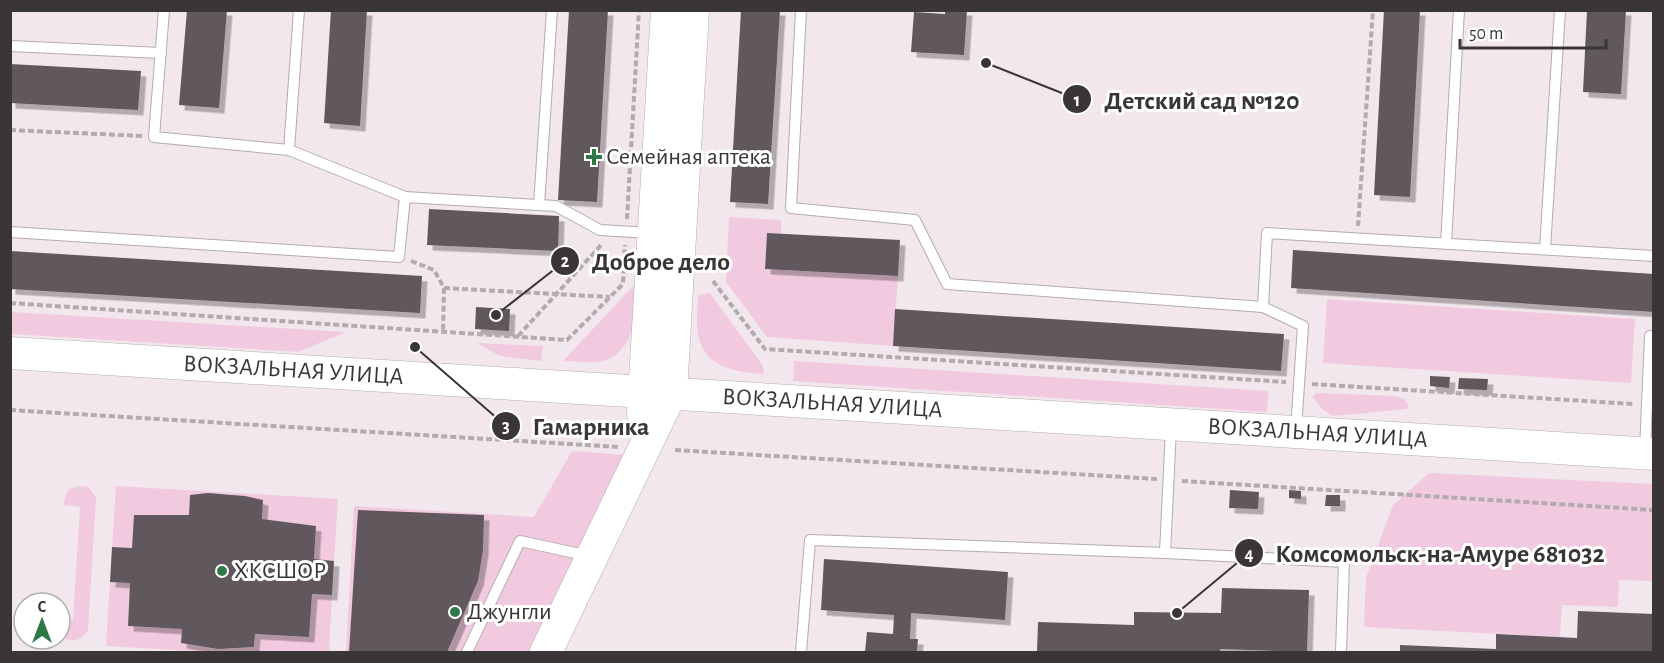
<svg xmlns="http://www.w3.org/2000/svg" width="1664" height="663" viewBox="0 0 1664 663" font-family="'Alegreya Sans',sans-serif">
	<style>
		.green { fill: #f1cadf }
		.building { fill: #61585d; filter: url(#shadow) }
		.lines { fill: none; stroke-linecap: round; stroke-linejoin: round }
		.lane-casing { stroke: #b5abb0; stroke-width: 12 }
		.secondary-casing { stroke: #b5abb0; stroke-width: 33 }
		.path { stroke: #b3abaf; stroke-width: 4; stroke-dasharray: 6 3; stroke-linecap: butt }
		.lane { stroke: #fff; stroke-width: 10 }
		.secondary { stroke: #fff; stroke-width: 32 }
		.poi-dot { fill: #2d7847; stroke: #fff; stroke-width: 2 }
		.labels { text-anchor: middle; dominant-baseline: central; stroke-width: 6; stroke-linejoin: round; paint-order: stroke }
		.poi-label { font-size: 24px; fill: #3a3638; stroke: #fff; text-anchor: start }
		.street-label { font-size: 24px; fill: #3a3638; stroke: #fff }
		.leader { fill: none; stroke: #3a3638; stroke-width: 2 }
		.callout-dot { fill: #3a3638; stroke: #fff; stroke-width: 2 }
		.mark-label { font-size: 18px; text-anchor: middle; font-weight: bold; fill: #fff }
		.callout-label { font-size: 26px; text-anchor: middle; font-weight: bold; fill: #3a3638; stroke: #fff; stroke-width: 6; stroke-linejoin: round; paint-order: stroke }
	</style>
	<defs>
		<filter id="shadow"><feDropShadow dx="5.5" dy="5.5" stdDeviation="0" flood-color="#0004"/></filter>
	</defs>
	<rect width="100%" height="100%" fill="#f2e7ec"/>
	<g class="green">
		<polygon points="729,217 781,220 781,234 767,233 765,269 898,276 893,346 767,337 726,282"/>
		<path d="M 636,283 C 638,309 637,344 610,358 C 597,365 578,361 563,361 Z"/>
		<path d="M 710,293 L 763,366 L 764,374 C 707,371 690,351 699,295 Z"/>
		<polygon points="1327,299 1635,319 1631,383 1323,363"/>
		<polygon points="11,312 346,332 298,352 11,334"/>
		<polygon points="477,343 543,346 541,361 500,356"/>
		<polygon points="794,361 1268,391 1267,412 793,381"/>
		<polygon points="1316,393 1395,396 1404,399 1409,406 1407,409 1333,416 1323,410 1313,397"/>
		<polygon points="572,451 641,456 546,652 346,652 354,506 534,517"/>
		<polygon points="1429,473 1653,484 1653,581 1619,580 1618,607 1562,605 1560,637 1364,627 1366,578 1393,505"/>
		<path d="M 81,486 L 88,487 L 96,497 L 88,631 C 80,642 70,643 60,635 L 60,619 L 73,620 L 80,507 L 64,505 C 65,493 68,487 81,486 Z"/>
		<polygon points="116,486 338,499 334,561 314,559 316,526 262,519 263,500 227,494 190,495 189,515 135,515 132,548 112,547"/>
		<polygon points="110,582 130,583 128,626 182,629 181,643 218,649 254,647 255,634 309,637 312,594 332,595 329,652 211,652 106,646"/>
	</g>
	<g class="building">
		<polygon points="187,10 227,10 219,108 179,105"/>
		<polygon points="331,10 367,10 360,126 324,123"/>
		<polygon points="569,10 608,10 597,202 558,200"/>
		<polygon points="741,10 780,10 768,204 730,202"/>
		<polygon points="945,10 967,10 964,55 911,52 914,12 945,14"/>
		<polygon points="1384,10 1420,10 1410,197 1374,195"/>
		<polygon points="1587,10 1626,10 1621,94 1583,92"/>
		<polygon points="10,64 141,71 138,110 10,103"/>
		<polygon points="429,209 559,216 558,251 427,245"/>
		<polygon points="767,233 900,240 898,276 765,269"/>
		<polygon points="1293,250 1654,274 1654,312 1291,288"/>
		<polygon points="10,251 422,276 420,313 10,289"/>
		<polygon points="476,307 510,309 509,331 475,329"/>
		<polygon points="895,309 1284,334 1281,371 893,346"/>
		<polygon points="1430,376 1450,377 1449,388 1430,386"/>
		<polygon points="1459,378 1488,379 1487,390 1458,389"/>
		<polygon points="1230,490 1259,492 1258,509 1229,508"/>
		<polygon points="1289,490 1301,491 1301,499 1289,498"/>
		<polygon points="208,493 245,496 263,500 262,519 316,526 314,559 334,561 332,595 312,594 309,637 255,634 254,647 218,649 181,643 182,629 128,626 130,583 110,582 112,547 132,548 134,515 189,515 190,495"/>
		<polygon points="1326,495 1340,495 1340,506 1325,506"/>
		<polygon points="358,510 484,515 483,550 478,581 447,652 349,652"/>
		<polygon points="824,559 1008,572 1005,620 911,613 910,639 918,639 917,652 865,652 867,632 893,634 894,615 821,610"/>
		<polygon points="1222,588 1309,590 1307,652 1220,649 1220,652 1037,652 1038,622 1134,625 1134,612 1221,613"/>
		<polygon points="1578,611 1654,614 1654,652 1400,652 1400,645 1496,649 1496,634 1577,638"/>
	</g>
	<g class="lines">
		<g class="lane-casing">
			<g id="lane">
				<polyline points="164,10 154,137 289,150"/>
				<polyline points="299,10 289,150 405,197"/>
				<polyline points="801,10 791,208 915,220 947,284 1263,307 1303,326 1296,429"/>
				<polyline points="10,46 161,53"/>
				<polyline points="539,205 552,10"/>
				<polyline points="10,232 399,257 405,197 556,206 600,230 650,233"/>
				<polyline points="1446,244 1459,10"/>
				<polyline points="1545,249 1560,10"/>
				<polyline points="1263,307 1267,233 1654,256"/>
				<polyline points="1645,450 1650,336 1654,337"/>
				<polyline points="1165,553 1344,562 1341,652"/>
				<polyline points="467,652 520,541 589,556"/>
				<polyline points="801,652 810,540 1165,553 1171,428"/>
			</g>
		</g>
		<g class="secondary-casing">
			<g id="secondary">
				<path id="s1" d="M 10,353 L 1654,454"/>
				<polyline points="643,413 667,10"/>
				<polyline points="546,652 671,393 693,10"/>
			</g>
		</g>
		<g class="path">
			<polyline points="10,130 142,136"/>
			<polyline points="627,219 639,10"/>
			<polyline points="1358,226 1373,10"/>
			<polyline points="411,261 434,270 444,288 443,332"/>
			<polyline points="713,281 765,349 1286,382"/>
			<polyline points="444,288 610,297"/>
			<polyline points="10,303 567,340 623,284 625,245"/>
			<polyline points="518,336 602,244"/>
			<polyline points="1312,384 1633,404"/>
			<polyline points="10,410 619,447"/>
			<polyline points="675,450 1157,479"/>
			<polyline points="1182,481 1654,510"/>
		</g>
		<use href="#lane" class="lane"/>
		<use href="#secondary" class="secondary"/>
	</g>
	<g class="poi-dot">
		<path d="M591 148h6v6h6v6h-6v6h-6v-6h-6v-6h6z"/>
		<circle cx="222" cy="571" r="6"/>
		<circle cx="455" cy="612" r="6"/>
	</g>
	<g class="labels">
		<g class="poi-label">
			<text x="606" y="157">Семейная аптека</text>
			<text x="234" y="571">ХКСШОР</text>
			<text x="467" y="612">Джунгли</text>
		</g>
		<g class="street-label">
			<text stroke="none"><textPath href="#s1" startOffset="284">ВОКЗАЛЬНАЯ УЛИЦА</textPath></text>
			<text stroke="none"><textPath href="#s1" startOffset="824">ВОКЗАЛЬНАЯ УЛИЦА</textPath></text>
			<text stroke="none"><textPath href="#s1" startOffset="1310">ВОКЗАЛЬНАЯ УЛИЦА</textPath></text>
		</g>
	</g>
	<path class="leader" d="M986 63L1077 99M496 315L565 261M415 347L506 426M1177 613L1249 553"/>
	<g class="callout-dot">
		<circle cx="986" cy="63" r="6"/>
		<circle cx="496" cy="315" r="6"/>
		<circle cx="415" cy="347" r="6"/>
		<circle cx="1177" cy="613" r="6"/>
		<circle cx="1077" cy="99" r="15"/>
		<circle cx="565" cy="261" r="15"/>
		<circle cx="506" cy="426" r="15"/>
		<circle cx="1249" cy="553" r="15"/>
	</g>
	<g class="mark-label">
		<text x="1077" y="106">1</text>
		<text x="565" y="267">2</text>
		<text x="506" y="432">3</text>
		<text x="1249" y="560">4</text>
	</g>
	<g class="callout-label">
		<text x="1202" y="109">Детский сад №120</text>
		<text x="661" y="270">Доброе дело</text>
		<text x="591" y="435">Гамарника</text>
		<text x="1440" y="562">Комсомольск-на-Амуре 681032</text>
	</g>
	<rect width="1664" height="663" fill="none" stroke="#3a3638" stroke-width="24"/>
	<g transform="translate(42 621)"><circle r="28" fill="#ffffff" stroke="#b0afaf" stroke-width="1.5"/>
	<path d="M0-4.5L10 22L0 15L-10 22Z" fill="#2d7847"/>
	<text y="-9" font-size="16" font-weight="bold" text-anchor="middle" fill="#3a3638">С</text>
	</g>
	<path d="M1460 39v9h146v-9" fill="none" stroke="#3a3638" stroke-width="3"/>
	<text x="1469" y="39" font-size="18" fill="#3a3638" stroke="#ffffff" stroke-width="4.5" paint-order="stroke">50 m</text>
</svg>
